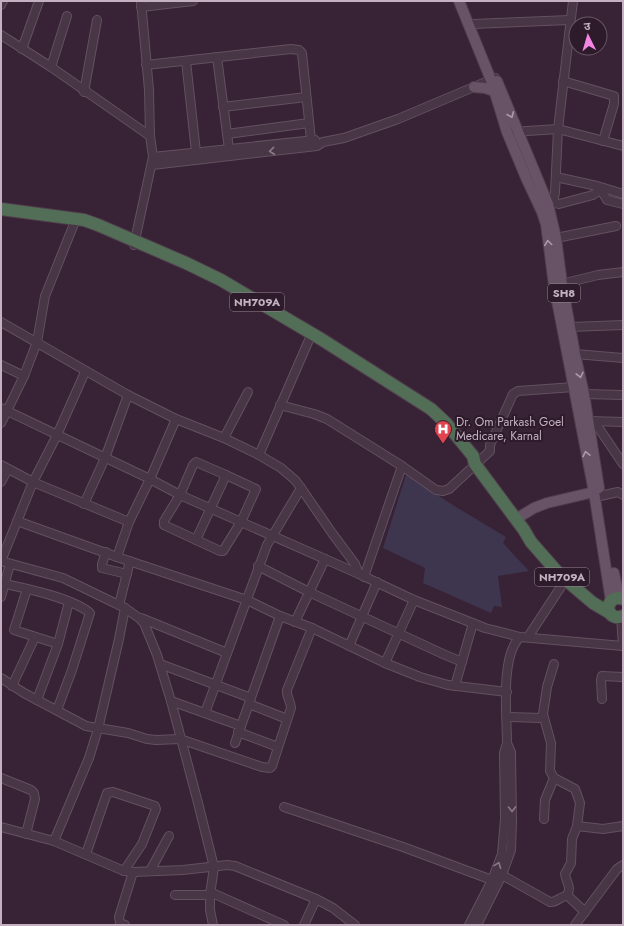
<svg xmlns="http://www.w3.org/2000/svg" width="624" height="926" viewBox="0 0 624 926" font-family="Jost,'Noto Sans Devanagari',sans-serif">
	<style>
		.green { fill: #3e364f }
		.lines { fill: none; stroke-linecap: round; stroke-linejoin: round }
		.minor-casing { stroke: #635060; stroke-width: 10 }
		.major-casing { stroke: #513e4e; stroke-width: 12 }
		.highway-casing { stroke: #503d4d; stroke-width: 14 }
		.minor { stroke: #483546; stroke-width: 8 }
		.major { stroke: #685366; stroke-width: 10 }
		.highway { stroke: #526e56; stroke-width: 12 }
		.oneway { stroke: #ad99aa }
		.oneway2 { stroke: #8c798a }
		.labels { text-anchor: middle; dominant-baseline: central; stroke-width: 4; stroke-linejoin: round; paint-order: stroke }
		.shield { fill: #2d1a2a; stroke: #978394; stroke-width: 1 }
		.shield-label { font-size: 11px; font-weight: bold; fill: #c4b0c1 }
		.poi-label { font-size: 12px; fill: #c4b0c1; stroke: #2d1a2a; text-anchor: start }
	</style>
	<rect width="100%" height="100%" fill="#382235"/>
	<polygon class="green" points="406,475 456,507 506,537 503,543 529,571 498,576 502,607 494,606 491,613 423,583 425,568 383,548"/>
	<g class="lines">
		<g class="minor-casing">
			<g id="minor">
				<polyline points="1,5 3,1"/>
				<polyline points="141,7 193,1"/>
				<polyline points="469,26 474,24 496,23 570,20"/>
				<polyline points="1,35 51,67 150,136"/>
				<polyline points="22,49 39,1"/>
				<polyline points="217,57 229,149"/>
				<polyline points="186,61 196,152"/>
				<polyline points="146,65 291,49 299,50 302,53 311,140"/>
				<polyline points="51,67 67,16"/>
				<polyline points="563,81 614,96 614,104 603,141"/>
				<polyline points="84,92 97,20"/>
				<polyline points="223,107 306,97"/>
				<polyline points="512,132 558,129 623,146"/>
				<polyline points="227,134 309,123"/>
				<polyline points="153,157 315,140"/>
				<polyline points="152,165 317,146 323,142 344,138 398,119 495,78"/>
				<polyline points="556,177 597,186 623,194"/>
				<polyline points="601,190 607,200 623,204"/>
				<polyline points="551,202 559,204 593,195 603,188"/>
				<polyline points="548,204 554,198 555,192 558,129 573,1"/>
				<polyline points="556,238 616,226"/>
				<polyline points="134,245 153,157 150,136 149,90 141,1"/>
				<polyline points="557,285 598,275 623,272"/>
				<polyline points="1,322 128,395 176,419 224,438 259,455 281,468 295,480 301,488 332,533 355,564 359,574"/>
				<polyline points="570,327 623,325"/>
				<polyline points="575,354 623,358"/>
				<polyline points="1,365 24,376"/>
				<polyline points="584,394 623,395"/>
				<polyline points="280,405 314,414 327,419 402,466 436,490 443,491 449,489 490,451 490,445 513,394 518,391 574,387"/>
				<polyline points="1,408 150,479 180,495 241,522 359,574 414,600 485,628 520,637 623,646"/>
				<polyline points="590,421 623,422"/>
				<polyline points="594,421 623,464"/>
				<polyline points="1,423 24,376 37,342 45,296 76,219"/>
				<polyline points="224,438 248,392"/>
				<polyline points="259,455 312,333"/>
				<polygon points="196,462 226,475 256,489 241,522 223,551 220,551 164,525 164,521 180,495 193,465"/>
				<polyline points="1,465 33,482 129,522"/>
				<polyline points="1,482 8,469"/>
				<polyline points="600,496 618,492 623,495"/>
				<polyline points="84,504 105,458 128,395"/>
				<polyline points="17,521 117,557 247,600 280,616 312,628 385,663 420,677 448,685 507,692"/>
				<polyline points="196,540 226,475"/>
				<polyline points="106,552 102,564 102,568 127,574"/>
				<polyline points="117,557 129,522 150,479 176,419"/>
				<polyline points="1,561 63,578 125,608 139,618 144,623 157,655 171,701 197,799 214,867 210,895 210,910 213,925"/>
				<polyline points="1,561 33,482 57,435 85,372"/>
				<polyline points="258,566 309,592 443,654 462,662"/>
				<polyline points="364,577 402,466"/>
				<path d="M 5,584 C 28,589 72,598 90,613 L 72,670 L 57,710"/>
				<polyline points="27,589 14,630 58,644"/>
				<polyline points="1,597 10,564"/>
				<polyline points="119,605 130,561"/>
				<polyline points="621,617 623,646"/>
				<polyline points="141,618 227,653"/>
				<polyline points="295,622 325,559"/>
				<polyline points="528,637 568,576"/>
				<polyline points="349,646 377,582"/>
				<polyline points="385,663 414,600"/>
				<polyline points="160,664 251,698"/>
				<path d="M 554,664 L 547,687 L 543,714 L 551,743 L 550,771 L 554,778 L 575,789 L 580,803 L 577,826 L 572,839 L 571,863 L 565,874 C 566,882 572,887 567,895"/>
				<path d="M 1,678 L 24,693 L 86,726 L 128,733 L 147,739 L 156,740 L 180,739 L 262,767 L 270,768 L 272,766 L 291,708 C 291,701 286,697 287,690 L 312,628"/>
				<polyline points="12,686 35,637"/>
				<polyline points="455,686 473,623"/>
				<polyline points="602,699 601,680 602,676 623,677"/>
				<polyline points="37,700 58,644 69,602"/>
				<polyline points="171,701 241,726"/>
				<polyline points="249,704 287,719"/>
				<polyline points="205,713 267,545 301,488"/>
				<polyline points="507,717 543,718"/>
				<polyline points="238,732 278,747"/>
				<polyline points="235,743 280,616"/>
				<polyline points="1,778 31,790 34,793 35,799 26,834"/>
				<polyline points="284,807 403,847 492,880"/>
				<polyline points="544,819 545,800 554,778"/>
				<polyline points="577,826 603,829 623,826"/>
				<polyline points="1,827 54,841 124,871 133,872 183,870 227,865 235,866 316,899 333,908 355,925"/>
				<polyline points="54,841 89,758 98,729 119,639 125,608"/>
				<polyline points="86,854 107,793 113,792 155,806 156,809 142,844 124,871"/>
				<polyline points="150,871 169,836"/>
				<path d="M 502,875 L 550,902 C 557,903 561,895 568,896 L 585,912"/>
				<polyline points="210,892 284,925"/>
				<polyline points="175,895 210,895"/>
				<polyline points="125,925 120,923 119,917 133,872"/>
				<polyline points="304,925 316,899"/>
				<path d="M 469,925 L 492,880 L 502,854 L 505,819 L 504,753 L 507,743 C 507,716 500,656 520,637"/>
				<polyline points="477,925 502,875 511,850 512,821 511,752 507,743"/>
				<polyline points="575,925 617,869 623,865"/>
			</g>
		</g>
		<g class="major-casing">
			<g id="major">
				<polyline points="459,1 491,80 507,132 527,180 542,212 546,224 554,285 594,492 611,601"/>
				<polyline points="497,81 548,204 556,238 562,284 575,354 584,394 599,488"/>
				<polyline points="474,87 485,88 494,91"/>
				<polyline points="516,519 534,508 547,503 594,492"/>
				<polyline points="614,573 619,598"/>
			</g>
		</g>
		<g class="highway-casing">
			<g id="highway">
				<polyline points="1,209 84,220 98,225 186,263 221,280 321,339 431,409 446,423 473,456 475,464 524,530 531,542 560,575 593,603 610,613"/>
				<path d="M 623,599 C 615,596 609,600 608,609 C 610,616 616,619 623,616"/>
			</g>
		</g>
		<use href="#minor" class="minor"/>
		<use href="#major" class="major"/>
		<use href="#highway" class="highway"/>
	</g>
	<defs><path id="oneway-chevron" d="M-2-3.5L2.5 0L-2 3.5" fill="none" stroke-width="1.6" stroke-linecap="round" stroke-linejoin="round"/></defs>
	<g class="oneway">
		<use href="#oneway-chevron" transform="translate(511 115) rotate(67)"/>
		<use href="#oneway-chevron" transform="translate(548 243) rotate(-98)"/>
		<use href="#oneway-chevron" transform="translate(580 375) rotate(77)"/>
		<use href="#oneway-chevron" transform="translate(586 454) rotate(-102)"/>
	</g>
	<g class="oneway2">
		<use href="#oneway-chevron" transform="translate(272 151) rotate(174)"/>
		<use href="#oneway-chevron" transform="translate(512 809) rotate(89)"/>
		<use href="#oneway-chevron" transform="translate(498 865) rotate(-69)"/>
	</g>
	<defs>
		<g id="hospital-pin" transform="scale(0.9)"><path d="M0 17L-7.5 6A9.5 9.5 0 1 1 7.5 6Z" fill="#e0444e" stroke="#2d1a2a"/><path d="M-5-5h3v3.5h4V-5h3V5h-3V1.5h-4V5h-3Z" fill="#fff"/></g>
	</defs>
	<g fill-rule="evenodd">
		<use href="#hospital-pin" x="443" y="429"/>
	</g>
	<g class="labels">
		<g class="shield">
			<rect x="548" y="284" width="32" height="18" rx="3"/>
			<rect x="230" y="293" width="54" height="18" rx="3"/>
			<rect x="535" y="568" width="54" height="18" rx="3"/>
		</g>
		<g class="shield-label">
			<text x="564" y="293">SH8</text>
			<text x="257" y="302">NH709A</text>
			<text x="562" y="577">NH709A</text>
		</g>
		<g class="poi-label">
			<text x="456" y="422">Dr. Om Parkash Goel<tspan x="456" dy="14">Medicare, Karnal</tspan></text>
		</g>
	</g>
	<rect width="624" height="926" fill="none" stroke="#c4b0c1" stroke-width="4"/>
	<g transform="translate(588 36) rotate(355)"><circle r="19" fill="#2d1a2a" stroke="#695666"/>
	<path d="M0-3L7 15L0 10L-7 15Z" fill="#f386e2"/>
	<text y="-6" font-size="11" font-weight="bold" text-anchor="middle" fill="#c4b0c1">उ</text>
	</g>
</svg>
